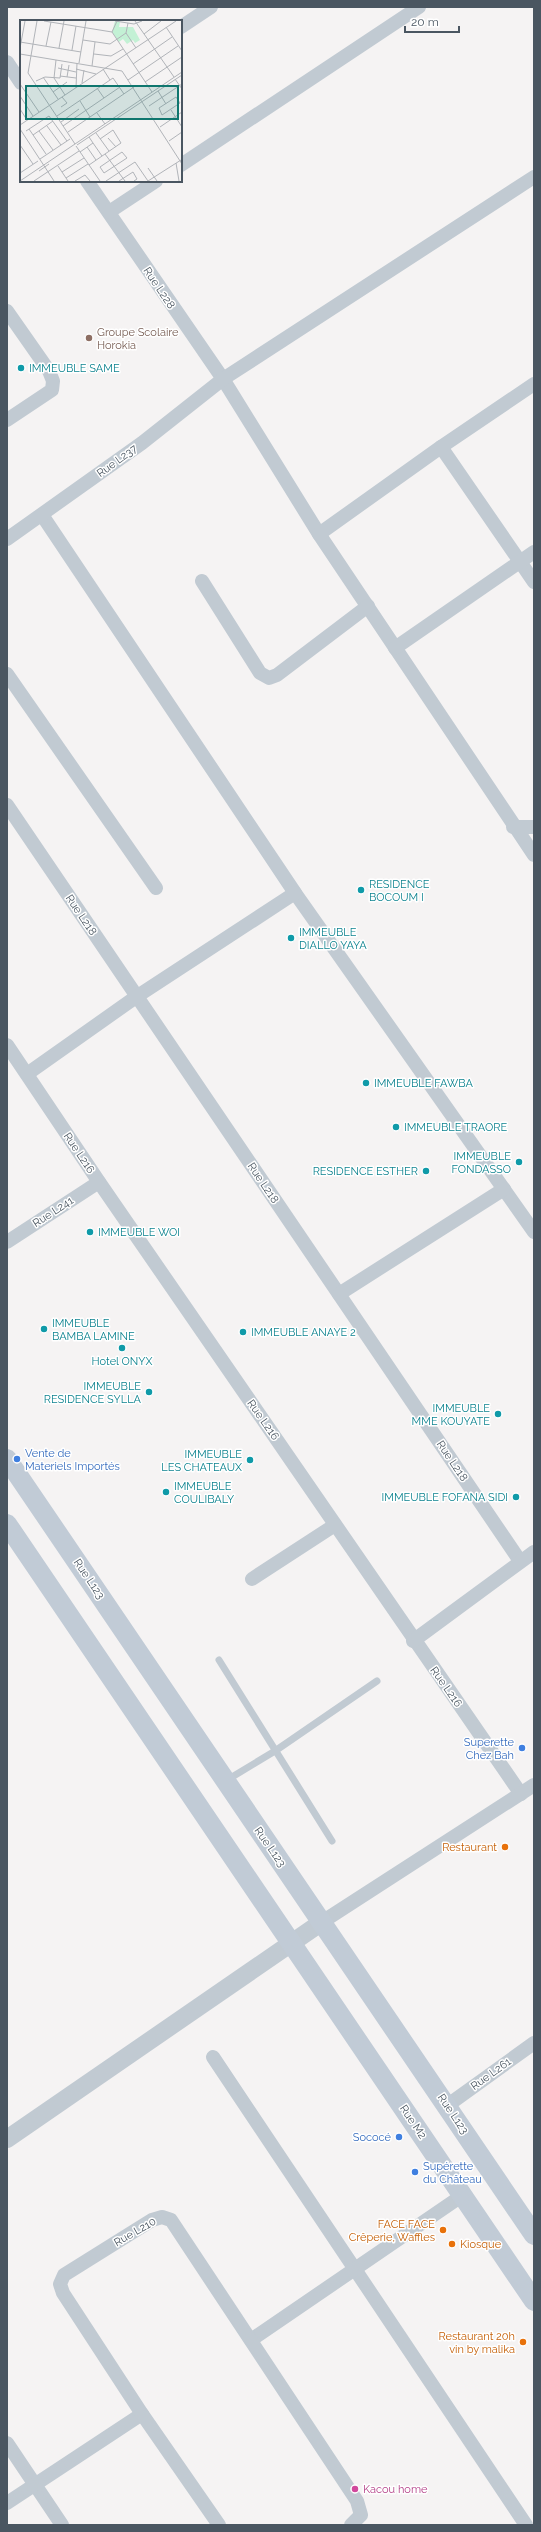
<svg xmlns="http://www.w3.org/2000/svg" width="541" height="2532" viewBox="0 0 541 2532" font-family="Raleway,sans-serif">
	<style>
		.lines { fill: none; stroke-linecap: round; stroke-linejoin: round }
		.service { stroke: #c1cad2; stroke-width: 7 }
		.minor { stroke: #c1cad2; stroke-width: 14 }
		.tertiary { stroke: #c1cad2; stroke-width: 18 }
		.secondary { stroke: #c1cbd6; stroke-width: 20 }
		.education-dot { fill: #8d6e63; stroke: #fff; stroke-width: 1.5 }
		.culture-dot { fill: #0f9aa8; stroke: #fff; stroke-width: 1.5 }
		.shop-dot { fill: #3f7fe0; stroke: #fff; stroke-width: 1.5 }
		.food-dot { fill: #e8710a; stroke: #fff; stroke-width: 1.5 }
		.hotel-dot { fill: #d1479c; stroke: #fff; stroke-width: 1.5 }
		.labels { text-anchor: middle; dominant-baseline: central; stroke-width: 3; stroke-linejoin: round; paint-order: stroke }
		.street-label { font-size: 11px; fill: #4a5661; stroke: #fff }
		.education-label { font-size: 11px; fill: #785e54; stroke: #fff; text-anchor: start }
		.culture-label { font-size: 11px; fill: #0d838f; stroke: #fff; text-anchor: start }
		.shop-label { font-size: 11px; fill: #366cbe; stroke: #fff; text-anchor: start }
		.food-label { font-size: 11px; fill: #c56008; stroke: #fff; text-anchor: end }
		.hotel-label { font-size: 11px; fill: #b23c85; stroke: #fff; text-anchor: start }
		.inset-road { fill: none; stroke: #b1b4b9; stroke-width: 1 }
		.view { fill: #0f766e; fill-opacity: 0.15; stroke: #0f766e; stroke-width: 2 }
		.inset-edge { fill: none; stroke: #4a5661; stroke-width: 2 }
	</style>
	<rect width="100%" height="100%" fill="#f5f3f3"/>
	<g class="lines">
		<g class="service">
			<polyline points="219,1660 332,1841"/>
			<polyline points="227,1780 275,1751 377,1681"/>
		</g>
		<g class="minor">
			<polyline points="181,27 211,7"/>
			<polyline points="7,62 21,83"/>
			<polyline points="181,165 419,7"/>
			<polyline points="87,181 223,379 319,534 534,855"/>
			<polyline points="109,212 156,181"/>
			<polyline points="7,311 49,371 53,381 52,390 7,420"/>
			<polyline points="441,447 534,582"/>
			<polyline points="42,515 295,893 534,1232"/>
			<polyline points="319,534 441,447 534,384"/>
			<polyline points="7,539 142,443 223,379 534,177"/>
			<polyline points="202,581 260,673 269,678 277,675 368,606"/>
			<polyline points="395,648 534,552"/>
			<polyline points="7,674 156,888"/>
			<polyline points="7,805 520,1561"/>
			<polyline points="513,827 534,827"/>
			<polyline points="7,1045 99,1182 521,1794"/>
			<polyline points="27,1074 136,997 295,893"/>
			<polyline points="7,1242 99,1182"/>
			<polyline points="339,1294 504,1189"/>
			<polyline points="252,1579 335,1525"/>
			<polyline points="413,1641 534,1552"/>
			<polyline points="322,1922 534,1785"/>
			<polyline points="213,2057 526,2525"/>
			<polyline points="448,2105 534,2043"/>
			<polyline points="251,2340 463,2195"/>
			<polyline points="7,2443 62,2525"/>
			<polyline points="7,2503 142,2414"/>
			<polyline points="219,2525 142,2414 63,2293 60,2284 64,2275 152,2220 162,2217 171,2220 357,2501 361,2515 351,2525"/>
		</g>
		<polyline class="tertiary" points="7,2139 322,1922"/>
		<g class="secondary">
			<polyline points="7,1459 534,2235"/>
			<polyline points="7,1524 534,2301"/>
		</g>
	</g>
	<circle class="education-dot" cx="89" cy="338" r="4"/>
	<g class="culture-dot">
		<circle cx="21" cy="368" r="4"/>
		<circle cx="361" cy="890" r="4"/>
		<circle cx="291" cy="938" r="4"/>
		<circle cx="366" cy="1083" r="4"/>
		<circle cx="396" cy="1127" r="4"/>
		<circle cx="519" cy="1162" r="4"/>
		<circle cx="426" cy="1171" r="4"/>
		<circle cx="90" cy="1232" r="4"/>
		<circle cx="44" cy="1329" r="4"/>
		<circle cx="243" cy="1332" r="4"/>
		<circle cx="122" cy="1348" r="4"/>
		<circle cx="149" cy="1392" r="4"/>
		<circle cx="498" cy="1414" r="4"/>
		<circle cx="250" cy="1460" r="4"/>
		<circle cx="166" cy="1492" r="4"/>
		<circle cx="516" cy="1497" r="4"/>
	</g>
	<g class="shop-dot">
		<circle cx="17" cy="1459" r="4"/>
		<circle cx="522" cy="1748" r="4"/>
		<circle cx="399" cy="2137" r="4"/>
		<circle cx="415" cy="2172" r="4"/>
	</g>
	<g class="food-dot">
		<circle cx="505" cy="1847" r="4"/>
		<circle cx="443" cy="2230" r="4"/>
		<circle cx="452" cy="2244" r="4"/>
		<circle cx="523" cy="2342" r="4"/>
	</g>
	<circle class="hotel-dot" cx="355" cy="2489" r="4"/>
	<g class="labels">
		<g class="street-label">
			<text transform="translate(159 288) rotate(56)">Rue L228</text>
			<text transform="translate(117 461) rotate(-36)">Rue L237</text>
			<text transform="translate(81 915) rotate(56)">Rue L218</text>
			<text transform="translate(79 1153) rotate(56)">Rue L216</text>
			<text transform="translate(263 1183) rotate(56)">Rue L218</text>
			<text transform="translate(53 1212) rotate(-33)">Rue L241</text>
			<text transform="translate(263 1420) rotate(55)">Rue L216</text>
			<text transform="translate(452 1461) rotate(56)">Rue L218</text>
			<text transform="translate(89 1579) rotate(56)">Rue L123</text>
			<text transform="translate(446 1687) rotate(55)">Rue L216</text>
			<text transform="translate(270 1847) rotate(55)">Rue L123</text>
			<text transform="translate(491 2074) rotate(-36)">Rue L261</text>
			<text transform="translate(453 2114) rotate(56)">Rue L123</text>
			<text transform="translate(413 2122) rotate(56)">Rue M2</text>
			<text transform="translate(135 2232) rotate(-30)">Rue L210</text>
		</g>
		<g class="education-label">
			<text x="97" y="332">Groupe Scolaire<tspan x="97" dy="13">Horokia</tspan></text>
		</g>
		<g class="culture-label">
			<text x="29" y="368">IMMEUBLE SAME</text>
			<text x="369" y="884">RESIDENCE<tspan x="369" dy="13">BOCOUM I</tspan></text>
			<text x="299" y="932">IMMEUBLE<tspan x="299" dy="13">DIALLO YAYA</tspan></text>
			<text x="374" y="1083">IMMEUBLE FAWBA</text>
			<text x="404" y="1127">IMMEUBLE TRAORE</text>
			<text x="511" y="1156" text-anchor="end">IMMEUBLE<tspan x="511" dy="13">FONDASSO</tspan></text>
			<text x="418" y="1171" text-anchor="end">RESIDENCE ESTHER</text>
			<text x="98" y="1232">IMMEUBLE WOI</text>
			<text x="52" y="1323">IMMEUBLE<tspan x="52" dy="13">BAMBA LAMINE</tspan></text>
			<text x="251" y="1332">IMMEUBLE ANAYE 2</text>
			<text x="122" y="1361" text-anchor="middle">Hotel ONYX</text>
			<text x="141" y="1386" text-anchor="end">IMMEUBLE<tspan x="141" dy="13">RESIDENCE SYLLA</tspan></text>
			<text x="490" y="1408" text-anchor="end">IMMEUBLE<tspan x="490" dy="13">MME KOUYATE</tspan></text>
			<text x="242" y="1454" text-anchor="end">IMMEUBLE<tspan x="242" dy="13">LES CHATEAUX</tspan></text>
			<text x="174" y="1486">IMMEUBLE<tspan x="174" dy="13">COULIBALY</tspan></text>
			<text x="508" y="1497" text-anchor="end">IMMEUBLE FOFANA SIDI</text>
		</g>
		<g class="shop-label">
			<text x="25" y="1453">Vente de<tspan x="25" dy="13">Materiels Importés</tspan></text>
			<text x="514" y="1742" text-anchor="end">Superette<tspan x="514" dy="13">Chez Bah</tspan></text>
			<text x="391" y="2137" text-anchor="end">Sococé</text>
			<text x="423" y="2166">Supérette<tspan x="423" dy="13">du Château</tspan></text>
		</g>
		<g class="food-label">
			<text x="497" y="1847">Restaurant</text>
			<text x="435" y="2224">FACE FACE<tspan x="435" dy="13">Crêperie, Waffles</tspan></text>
			<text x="460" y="2244" text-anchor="start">Kiosque</text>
			<text x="515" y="2336">Restaurant 20h<tspan x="515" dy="13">vin by malika</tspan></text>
		</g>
		<g class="hotel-label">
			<text x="363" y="2489">Kacou home</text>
		</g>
	</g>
	<g transform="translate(20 20)">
		<rect width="162" height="162" fill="#f5f3f3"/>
		<path d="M 95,1 L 100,2 L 99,7 L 113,7 L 120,20 L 115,23 L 113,20 L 107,24 L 103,19 L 99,22 L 92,12 Z" fill="#c3f1d5"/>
		<path class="inset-road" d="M 17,1 L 8,53 L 55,124M 24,1 L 92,12M 95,1 L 114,4 L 122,1M 115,1 L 154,57M 146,7 L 162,31M 92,12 L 132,72M 92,12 L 97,1M 106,13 L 116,28M 124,14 L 141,1M 63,20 L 90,24 L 106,13 L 108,3M 0,22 L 61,32M 26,26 L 31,2M 0,28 L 5,1M 39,28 L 44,1M 52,30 L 56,6M 0,34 L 102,51 L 162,144M 74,34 L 91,36 L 103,29M 36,40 L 34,58 L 45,75M 59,43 L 66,1M 113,44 L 152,17M 72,46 L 75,22M 38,48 L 56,52M 56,49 L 76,54M 83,49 L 90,60M 40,56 L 56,58M 23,57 L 38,79M 47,57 L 49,45M 155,59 L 162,69M 108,60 L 158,26M 16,61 L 25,57 L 40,58 L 42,44M 125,62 L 162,37M 62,63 L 64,50M 0,64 L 19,92M 56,68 L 57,43M 77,68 L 84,78M 138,71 L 146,84M 33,72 L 47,62M 0,76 L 13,96M 156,77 L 160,83 L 142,95 L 139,88 ZM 60,81 L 70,97M 129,86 L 162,64M 41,87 L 47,83 L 42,77M 0,89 L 7,100M 151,90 L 162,107M 77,93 L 85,104M 37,96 L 93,58 L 104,74M 41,102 L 59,89M 0,105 L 156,1M 27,106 L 41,125M 43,106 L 100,67M 140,107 L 162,92M 0,109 L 34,161M 9,109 L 26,134M 6,111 L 29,96 L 47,121M 19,111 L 33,130M 48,112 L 114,67M 76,113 L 89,131M 13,115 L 33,101M 88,118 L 96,127M 149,121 L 162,112M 73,123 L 82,136M 0,125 L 13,144M 57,125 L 162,55M 56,126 L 80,161M 67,127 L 76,140M 60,132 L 73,123 L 69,117M 102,132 L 107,138 L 84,153 L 80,147 ZM 85,134 L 105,161M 20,139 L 50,119M 156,143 L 159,161M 69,145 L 101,123 L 93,110 L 80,119M 38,146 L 48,161M 128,148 L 137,161M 19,151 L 29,144M 42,152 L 64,138M 0,153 L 18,141M 46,158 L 68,144M 0,161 L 162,52M 14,161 L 59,131M 55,161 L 65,155 L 70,161M 86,161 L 115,142 L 128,161M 99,161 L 113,152 L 117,159 L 114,161M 128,161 L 161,140"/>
		<path class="view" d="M 6,66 L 158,66 L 158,99 L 6,99 Z"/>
		<rect width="162" height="162" class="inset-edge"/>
	</g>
	<rect width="541" height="2532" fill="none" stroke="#4a5661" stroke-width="16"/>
	<path d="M405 26v6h54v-6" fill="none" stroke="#4a5661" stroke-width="2"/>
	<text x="411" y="26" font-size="12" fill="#4a5661" stroke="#ffffff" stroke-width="3" paint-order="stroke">20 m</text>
</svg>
